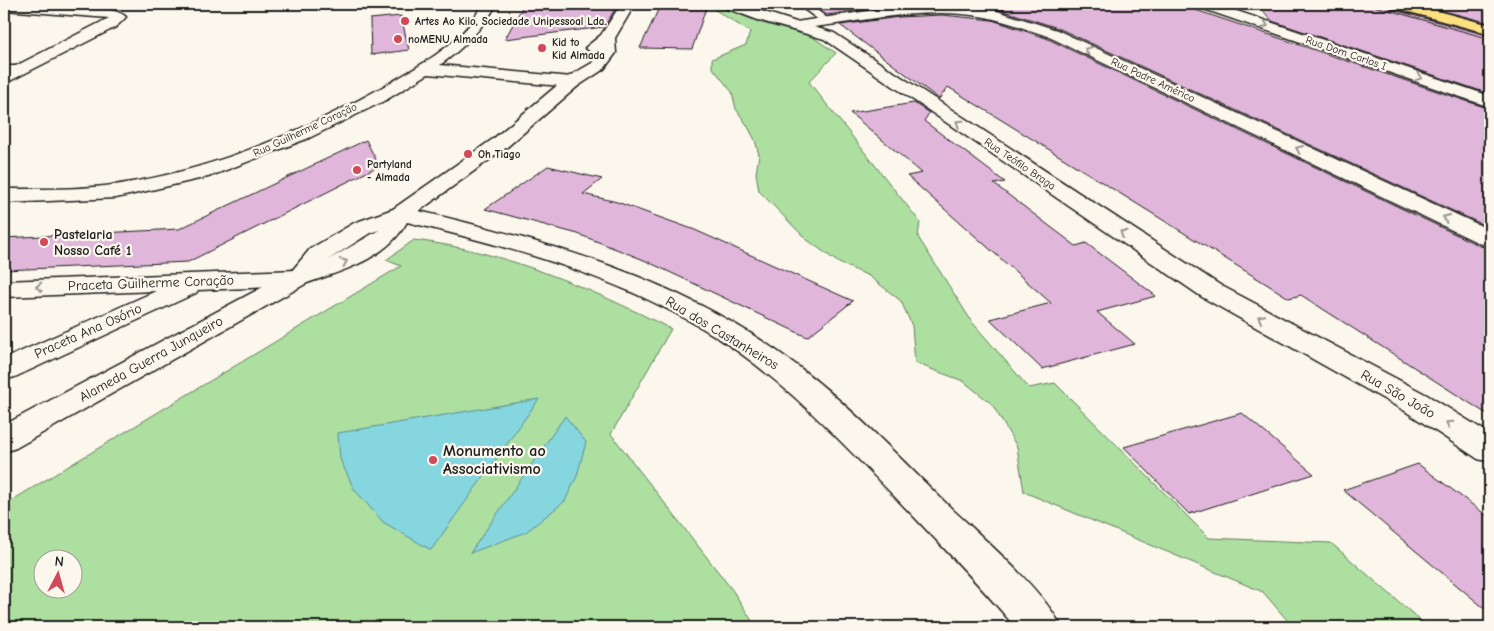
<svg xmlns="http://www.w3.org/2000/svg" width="1494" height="631" viewBox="0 0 1494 631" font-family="'Comic Neue',sans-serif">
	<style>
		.green { fill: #acdfa0; stroke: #647e5e; fill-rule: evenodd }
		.water { fill: #86d6df; stroke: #5c8c91 }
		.building { fill: #e1b6db; stroke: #1c1c1c }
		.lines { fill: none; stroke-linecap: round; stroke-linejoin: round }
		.service-casing { stroke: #1c1c1c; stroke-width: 3 }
		.minor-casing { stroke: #1c1c1c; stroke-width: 3 }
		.tertiary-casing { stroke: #1c1c1c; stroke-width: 3 }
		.primary-casing { stroke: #1c1c1c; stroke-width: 3 }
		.service { fill: #fbf7ec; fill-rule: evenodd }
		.minor { fill: #fbf7ec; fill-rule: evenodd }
		.tertiary { fill: #fbf7ec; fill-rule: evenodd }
		.primary { fill: #fde080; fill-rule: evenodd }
		.tram { stroke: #1c1c1c; stroke-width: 1 }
		.oneway { stroke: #97948e }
		.poi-dot { fill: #d1495b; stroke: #fbf7ec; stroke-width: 2 }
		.labels { text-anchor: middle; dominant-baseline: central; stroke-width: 4.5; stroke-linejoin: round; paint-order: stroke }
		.far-poi-label { font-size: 11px; font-weight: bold; fill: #1c1c1c; stroke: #fbf7ec; text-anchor: start }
		.far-street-label { font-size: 11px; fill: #1c1c1c; stroke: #fbf7ec }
		.poi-label { font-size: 14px; font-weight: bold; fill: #1c1c1c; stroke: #fbf7ec; text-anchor: start }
		.street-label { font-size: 14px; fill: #1c1c1c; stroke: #fbf7ec }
		.near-poi-label { font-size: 16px; font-weight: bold; fill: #1c1c1c; stroke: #fbf7ec; text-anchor: start }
	</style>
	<rect width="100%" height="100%" fill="#fbf7ec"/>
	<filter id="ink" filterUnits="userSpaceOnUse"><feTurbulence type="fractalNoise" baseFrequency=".02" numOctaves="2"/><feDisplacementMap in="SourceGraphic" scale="10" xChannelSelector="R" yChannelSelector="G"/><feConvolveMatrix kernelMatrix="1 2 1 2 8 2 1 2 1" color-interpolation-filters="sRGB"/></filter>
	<g filter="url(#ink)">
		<g class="green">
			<polygon points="655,4 716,4 758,22 811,36 836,53 809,82 920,222 918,237 972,322 1029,388 1055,383 1209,538 1331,543 1428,627 1293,627 1263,592 1024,492 1017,447 992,404 963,381 915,363 912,326 901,301 869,276 839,263 806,239 759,191 756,173 759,155 755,140 747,125 736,109 732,92 712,67 712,59 746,45 750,32 706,4"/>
			<path d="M 414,240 C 505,251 590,288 671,329 L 611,434 L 733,591 L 756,627 L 4,627 L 4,505 L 401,266 L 386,260 ZM 42,558 L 72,558 L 72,588 L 42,588 Z"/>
		</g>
		<g class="water">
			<polygon points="539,399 431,550 383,522 354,489 340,459 338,433"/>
			<polygon points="565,416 586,442 577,476 565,501 526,532 470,553"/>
		</g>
		<g class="building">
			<polygon points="524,4 614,4 614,11 604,27 505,39"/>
			<polygon points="820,4 939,4 888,6 827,15 816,7"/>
			<polygon points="958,4 1178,4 1490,109 1490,228 1058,28 995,8"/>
			<polygon points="1257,4 1387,4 1391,9 1490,36 1490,94 1272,21"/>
			<polygon points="1417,4 1490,4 1490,23"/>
			<polygon points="659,8 706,8 692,49 640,48"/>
			<polygon points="942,15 992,20 1046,38 1480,246 1490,248 1490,416 1301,295 1289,298 948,87 939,99 840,25 899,17"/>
			<polygon points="401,16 409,50 371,55 370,19"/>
			<polygon points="914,103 929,113 924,121 1005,182 994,184 1076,246 1086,243 1156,296 1097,312 1135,344 1042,369 990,319 1051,303 907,176 922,173 850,113"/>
			<polygon points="366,140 379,166 188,262 4,270 4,238 179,229"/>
			<polygon points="548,166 602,179 583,194 617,202 695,230 853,301 807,337 644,260 578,234 485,209"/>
			<polygon points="1242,413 1314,474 1189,514 1124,447"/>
			<polygon points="1418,464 1490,518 1490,613 1343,490"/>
		</g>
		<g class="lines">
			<g class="service-casing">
				<g id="service">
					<polygon points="800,4 818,4 813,7 831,21 823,23 801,7"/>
					<polygon points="4,66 23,66 29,69 23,72 4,72"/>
				</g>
			</g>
			<g class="minor-casing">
				<g id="minor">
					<path d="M 4,4 C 25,4 115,3 126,17 L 116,27 L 4,84 L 4,72 L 109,18 L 4,10 Z"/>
					<path d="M 483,4 L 497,4 C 482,29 464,48 440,65 L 572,77 L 578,78 L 581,82 L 578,86 L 572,87 L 428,74 L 386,100 L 309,138 L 208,177 L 116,198 L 4,203 L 4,189 C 47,189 90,190 132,182 C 225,166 315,126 395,80 C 421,65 452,47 471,23 C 475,17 479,10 483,4 Z"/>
					<path d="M 721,4 L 740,4 L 796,22 L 888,8 L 953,5 L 994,10 L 1057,30 L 1490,230 L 1490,246 L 1481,244 L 1047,36 C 1026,29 1006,21 985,17 C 928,6 870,20 814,27 L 834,33 L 1220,285 L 1427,395 L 1490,434 L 1490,462 L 1478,459 L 1405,411 L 1202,297 L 824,39 L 758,20 L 723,7 Z"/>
					<polygon points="1196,4 1216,4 1490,96 1490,107 1198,7"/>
					<polygon points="298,270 307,273 311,278 307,283 298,286 198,290 196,293 15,377 4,380 4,359 156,291 4,297 4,281"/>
				</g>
			</g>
			<g class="tertiary-casing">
				<path id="tertiary" d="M 621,4 L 635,4 L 615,38 L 616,53 L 604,69 L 578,86 L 507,147 L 419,211 C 554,243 687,281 799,367 C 854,409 902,461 952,509 C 980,535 1047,594 1061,627 L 1015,627 C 978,582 937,541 897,499 C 836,436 778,373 702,328 C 610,274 510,247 407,222 C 386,259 345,270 307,283 L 16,448 L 4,452 L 4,425 L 291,272 L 310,249 L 354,223 L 393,209 L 493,139 L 566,78 L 592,63 L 600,50 L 593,53 L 585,48 L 601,35 ZM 379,230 L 328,260 L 370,233 Z"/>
			</g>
			<g class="primary-casing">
				<polygon id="primary" points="1389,4 1411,4 1490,25 1490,34 1391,7"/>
			</g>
			<use href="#service" class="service"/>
			<use href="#minor" class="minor"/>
			<use href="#tertiary" class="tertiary"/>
			<use href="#primary" class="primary"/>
			<polyline class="tram" points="1367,4 1490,39"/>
		</g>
		<defs><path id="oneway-chevron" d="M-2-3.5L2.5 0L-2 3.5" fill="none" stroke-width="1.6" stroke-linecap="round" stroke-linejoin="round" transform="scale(1.25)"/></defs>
		<g class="oneway">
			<use href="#oneway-chevron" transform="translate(1265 25) rotate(19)"/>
			<use href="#oneway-chevron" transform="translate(1088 50) rotate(-155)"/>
			<use href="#oneway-chevron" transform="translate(1419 77) rotate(19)"/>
			<use href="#oneway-chevron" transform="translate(959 123) rotate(-146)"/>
			<use href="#oneway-chevron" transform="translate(1299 149) rotate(-155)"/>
			<use href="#oneway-chevron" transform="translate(1446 218) rotate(-155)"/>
			<use href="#oneway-chevron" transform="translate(1123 233) rotate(-146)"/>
			<use href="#oneway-chevron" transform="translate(344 262) rotate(-25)"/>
			<use href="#oneway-chevron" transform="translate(39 287) rotate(178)"/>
			<use href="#oneway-chevron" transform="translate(1261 318) rotate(-152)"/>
			<use href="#oneway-chevron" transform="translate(1449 424) rotate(-147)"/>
		</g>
	</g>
	<g class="poi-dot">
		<circle cx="405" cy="21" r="5"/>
		<circle cx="398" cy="39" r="5"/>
		<circle cx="542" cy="48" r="5"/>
		<circle cx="468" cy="154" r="5"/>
		<circle cx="357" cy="170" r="5"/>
		<circle cx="44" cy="242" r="5"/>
		<circle cx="433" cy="460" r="5"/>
	</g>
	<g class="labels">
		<g class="far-poi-label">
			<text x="415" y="21">Artes Ao Kilo, Sociedade Unipessoal Lda.</text>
			<text x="408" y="39">noMENU Almada</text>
			<text x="552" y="42">Kid to<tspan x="552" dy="13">Kid Almada</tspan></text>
			<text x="478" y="154">Oh Tiago</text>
			<text x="367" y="164">Partyland<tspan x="367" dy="13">- Almada</tspan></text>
		</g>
		<g class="far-street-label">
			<text transform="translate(1346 53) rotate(19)">Rua Dom Carlos I</text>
			<text transform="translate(1153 80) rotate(25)">Rua Padre Américo</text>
			<text transform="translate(305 130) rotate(-25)">Rua Guilherme Coração</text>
			<text transform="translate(1020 164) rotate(34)">Rua Teófilo Braga</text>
		</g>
		<g class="poi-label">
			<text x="54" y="234">Pastelaria<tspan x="54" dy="16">Nosso Café 1</tspan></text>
		</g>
		<g class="street-label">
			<text transform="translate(151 283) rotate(-2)">Praceta Guilherme Coração</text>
			<text transform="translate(88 331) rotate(-24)">Praceta Ana Osório</text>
			<text transform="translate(722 333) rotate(31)">Rua dos Castanheiros</text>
			<text transform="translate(151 359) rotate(-29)">Alameda Guerra Junqueiro</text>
			<text transform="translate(1398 394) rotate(30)">Rua São João</text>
		</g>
		<g class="near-poi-label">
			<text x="443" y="451">Monumento ao<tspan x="443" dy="18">Associativismo</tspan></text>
		</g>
	</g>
	<rect width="1494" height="631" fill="none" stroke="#fbf7ec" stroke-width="20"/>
	<rect x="10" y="10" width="1474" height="611" fill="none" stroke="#1c1c1c" stroke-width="2" filter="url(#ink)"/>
	<g transform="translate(58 574) rotate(6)"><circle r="24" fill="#fbf7ec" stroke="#a29f99"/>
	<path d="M0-4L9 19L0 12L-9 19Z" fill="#d1495b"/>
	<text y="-8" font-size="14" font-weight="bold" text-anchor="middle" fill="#1c1c1c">N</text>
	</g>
</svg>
